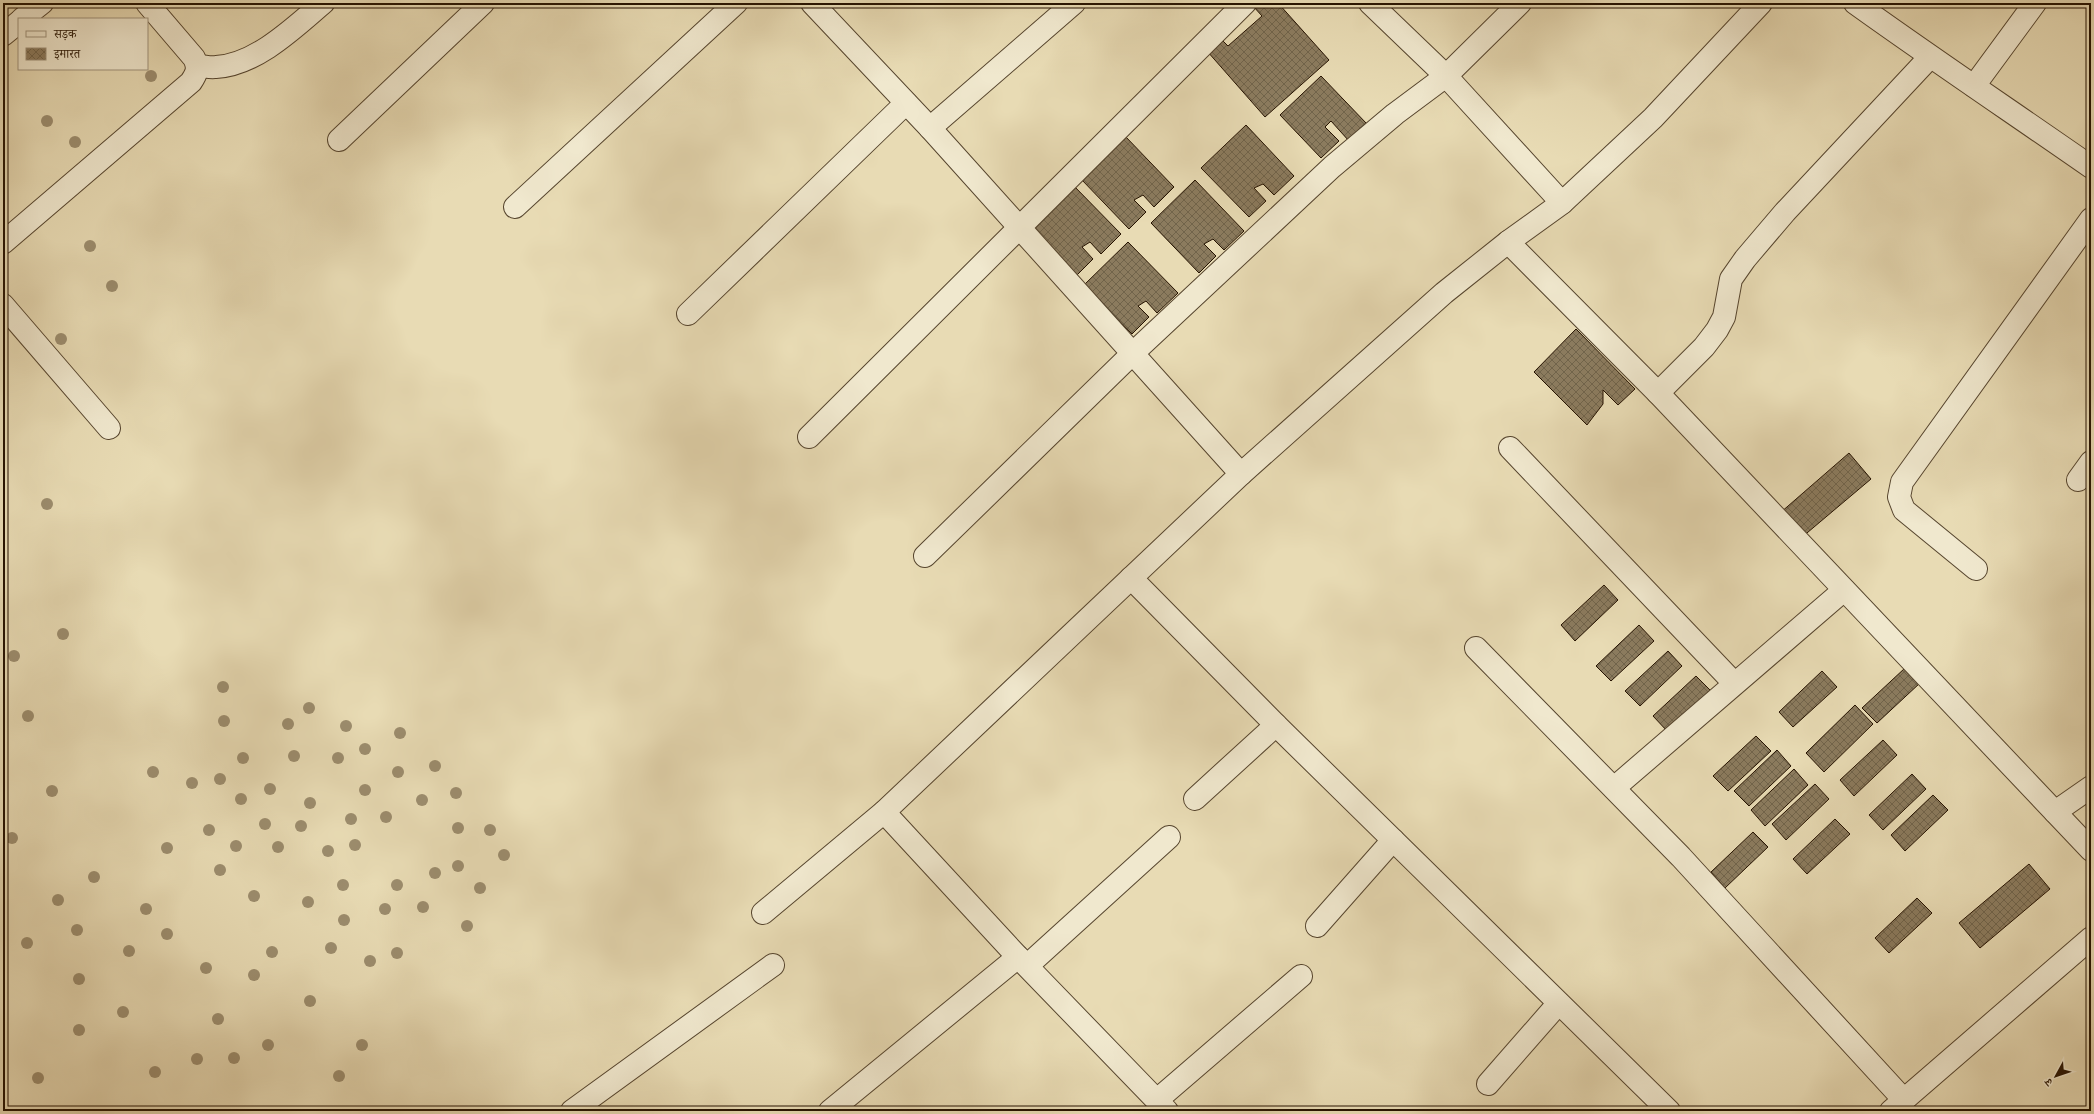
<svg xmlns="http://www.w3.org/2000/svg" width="2094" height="1114" viewBox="0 0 2094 1114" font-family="'Libre Bodoni','Noto Serif Devanagari',serif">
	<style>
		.building { fill: url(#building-cross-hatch); stroke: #261301 }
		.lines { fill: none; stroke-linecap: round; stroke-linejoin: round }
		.minor-casing { stroke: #56452e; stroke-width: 24 }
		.minor { stroke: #f0e8ce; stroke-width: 22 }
		.tree { fill: #9c8d6e }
	</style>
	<defs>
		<pattern id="building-cross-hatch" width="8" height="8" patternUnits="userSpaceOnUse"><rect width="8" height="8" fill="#8b7b5e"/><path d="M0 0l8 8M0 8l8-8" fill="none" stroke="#71644b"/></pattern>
	</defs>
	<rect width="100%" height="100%" fill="#e8dbb4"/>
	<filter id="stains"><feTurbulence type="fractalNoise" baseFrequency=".005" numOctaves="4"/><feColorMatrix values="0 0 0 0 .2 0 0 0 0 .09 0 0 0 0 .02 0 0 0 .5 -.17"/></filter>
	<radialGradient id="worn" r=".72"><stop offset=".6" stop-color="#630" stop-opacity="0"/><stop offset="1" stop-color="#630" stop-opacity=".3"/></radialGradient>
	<g class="building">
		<polygon points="1256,3 1278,3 1329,60 1265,117 1207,51 1221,39 1228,46 1262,16 1253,6"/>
		<polygon points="1321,76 1367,124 1349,141 1331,121 1325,127 1339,141 1321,158 1280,115"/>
		<polygon points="1246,125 1294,176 1274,195 1263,184 1254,188 1266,201 1249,217 1201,168"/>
		<polygon points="1125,136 1174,187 1154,207 1143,195 1134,200 1146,212 1129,229 1081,179"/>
		<polygon points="1195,180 1244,231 1224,250 1213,239 1204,244 1216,256 1199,273 1151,223"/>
		<polygon points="1072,184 1121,234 1101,254 1090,242 1082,247 1093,259 1076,276 1028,226"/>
		<polygon points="1128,242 1178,293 1157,313 1146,301 1138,306 1149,317 1132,334 1084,285"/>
		<polygon points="1576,329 1635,389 1618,405 1603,390 1603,404 1587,425 1534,372"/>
		<polygon points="1849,453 1871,479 1801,538 1780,513"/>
		<polygon points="1604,585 1618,600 1575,641 1561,625"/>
		<polygon points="1639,625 1654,641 1611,681 1596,666"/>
		<polygon points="1668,651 1682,666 1640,706 1625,691"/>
		<polygon points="1905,668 1920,683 1877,723 1862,708"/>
		<polygon points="1822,671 1837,687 1793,727 1779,712"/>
		<polygon points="1696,676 1711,691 1668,732 1653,716"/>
		<polygon points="1855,705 1873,724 1824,772 1806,753"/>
		<polygon points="1756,736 1771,751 1728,791 1713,776"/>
		<polygon points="1883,740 1897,755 1854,796 1840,780"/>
		<polygon points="1777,750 1791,766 1749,806 1734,791"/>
		<polygon points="1794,769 1808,785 1765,826 1751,810"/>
		<polygon points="1912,774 1926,789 1883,830 1869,815"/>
		<polygon points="1815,784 1829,799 1786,840 1772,824"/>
		<polygon points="1933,795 1948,810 1905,851 1891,835"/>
		<polygon points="1835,819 1850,834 1807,874 1793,859"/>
		<polygon points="1753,832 1768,847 1725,888 1711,872"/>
		<polygon points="2029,864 2050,889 1980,948 1959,923"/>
		<polygon points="1917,898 1932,913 1889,953 1875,938"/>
	</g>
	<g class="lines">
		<g class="minor-casing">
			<g id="minor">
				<polyline points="812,3 930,128 1241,474"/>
				<polyline points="1370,3 1446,76 1562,203"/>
				<path d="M 1855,3 C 1933,59 2012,112 2091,167"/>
				<polyline points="22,19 42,3"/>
				<polyline points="3,35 19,22"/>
				<path d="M 198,66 C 204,66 210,68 216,67 C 256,65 295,27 323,3"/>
				<polyline points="1974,86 2035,3"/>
				<polyline points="930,128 1074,3"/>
				<polyline points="339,140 483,3"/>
				<polyline points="515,207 736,3"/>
				<polyline points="1508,242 1658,393 2091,850"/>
				<path d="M 3,243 L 191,82 C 197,73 199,68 194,58 L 147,3"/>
				<polyline points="3,305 109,428"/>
				<polyline points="688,314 906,103"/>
				<polyline points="1658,393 1704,347 1717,330 1724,317 1731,279 1745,259 1785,212 1930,57"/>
				<polyline points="809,437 1245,3"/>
				<polyline points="1510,448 1734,683"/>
				<polyline points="2078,480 2091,462"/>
				<polyline points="925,556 1132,354 1332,167 1395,114 1446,76 1520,3"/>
				<polyline points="1976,569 1904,510 1899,497 1902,482 2091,219"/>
				<polyline points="1131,578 1276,725 1669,1111"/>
				<polyline points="1476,648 1681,857 1904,1100"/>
				<polyline points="1614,788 1844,590"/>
				<polyline points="1195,799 1276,725"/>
				<polyline points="884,812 1018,957 1167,1111"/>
				<polyline points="2055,812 2091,787"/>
				<polyline points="763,913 884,812 1241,474 1444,293 1508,242 1562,203 1653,118 1761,3"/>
				<polyline points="1317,926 1393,840"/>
				<polyline points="1028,965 1169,837"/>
				<polyline points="1488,1084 1558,1004"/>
				<polyline points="1157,1100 1301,976"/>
				<polyline points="572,1111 773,965"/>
				<polyline points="830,1111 1018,957"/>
				<polyline points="1891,1111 2091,938"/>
			</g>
		</g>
		<use href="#minor" class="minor"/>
	</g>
	<g class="tree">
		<circle cx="151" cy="76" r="6"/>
		<circle cx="47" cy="121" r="6"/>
		<circle cx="75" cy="142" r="6"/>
		<circle cx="90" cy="246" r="6"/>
		<circle cx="112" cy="286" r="6"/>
		<circle cx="61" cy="339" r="6"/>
		<circle cx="47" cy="504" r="6"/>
		<circle cx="63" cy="634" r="6"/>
		<circle cx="14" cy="656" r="6"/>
		<circle cx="223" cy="687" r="6"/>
		<circle cx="309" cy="708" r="6"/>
		<circle cx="28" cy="716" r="6"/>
		<circle cx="224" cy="721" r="6"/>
		<circle cx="288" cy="724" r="6"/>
		<circle cx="346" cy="726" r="6"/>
		<circle cx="400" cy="733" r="6"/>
		<circle cx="365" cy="749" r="6"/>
		<circle cx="294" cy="756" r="6"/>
		<circle cx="243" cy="758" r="6"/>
		<circle cx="338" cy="758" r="6"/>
		<circle cx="435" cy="766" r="6"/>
		<circle cx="153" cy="772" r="6"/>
		<circle cx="398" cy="772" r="6"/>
		<circle cx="220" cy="779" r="6"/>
		<circle cx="192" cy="783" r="6"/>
		<circle cx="270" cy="789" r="6"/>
		<circle cx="365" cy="790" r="6"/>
		<circle cx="52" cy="791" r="6"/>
		<circle cx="456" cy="793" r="6"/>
		<circle cx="241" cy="799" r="6"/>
		<circle cx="422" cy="800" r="6"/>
		<circle cx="310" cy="803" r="6"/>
		<circle cx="386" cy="817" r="6"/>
		<circle cx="351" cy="819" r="6"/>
		<circle cx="265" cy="824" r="6"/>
		<circle cx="301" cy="826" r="6"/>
		<circle cx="458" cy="828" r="6"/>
		<circle cx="209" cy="830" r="6"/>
		<circle cx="490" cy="830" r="6"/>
		<circle cx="12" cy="838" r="6"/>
		<circle cx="355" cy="845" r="6"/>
		<circle cx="236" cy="846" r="6"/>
		<circle cx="278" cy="847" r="6"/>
		<circle cx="167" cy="848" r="6"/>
		<circle cx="328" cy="851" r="6"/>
		<circle cx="504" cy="855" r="6"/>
		<circle cx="458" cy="866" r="6"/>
		<circle cx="220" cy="870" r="6"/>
		<circle cx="435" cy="873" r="6"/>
		<circle cx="94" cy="877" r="6"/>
		<circle cx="343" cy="885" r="6"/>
		<circle cx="397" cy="885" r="6"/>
		<circle cx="480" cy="888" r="6"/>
		<circle cx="254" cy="896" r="6"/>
		<circle cx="58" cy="900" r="6"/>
		<circle cx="308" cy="902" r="6"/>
		<circle cx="423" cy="907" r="6"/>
		<circle cx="146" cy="909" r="6"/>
		<circle cx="385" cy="909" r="6"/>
		<circle cx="344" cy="920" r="6"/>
		<circle cx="467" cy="926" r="6"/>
		<circle cx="77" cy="930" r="6"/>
		<circle cx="167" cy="934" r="6"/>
		<circle cx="27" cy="943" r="6"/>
		<circle cx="331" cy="948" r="6"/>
		<circle cx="129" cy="951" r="6"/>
		<circle cx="272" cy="952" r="6"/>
		<circle cx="397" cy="953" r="6"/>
		<circle cx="370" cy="961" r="6"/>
		<circle cx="206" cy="968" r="6"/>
		<circle cx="254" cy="975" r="6"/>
		<circle cx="79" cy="979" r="6"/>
		<circle cx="310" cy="1001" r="6"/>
		<circle cx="123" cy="1012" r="6"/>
		<circle cx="218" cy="1019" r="6"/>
		<circle cx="79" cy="1030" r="6"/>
		<circle cx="268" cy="1045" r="6"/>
		<circle cx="362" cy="1045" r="6"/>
		<circle cx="234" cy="1058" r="6"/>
		<circle cx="197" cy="1059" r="6"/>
		<circle cx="155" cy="1072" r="6"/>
		<circle cx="339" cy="1076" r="6"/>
		<circle cx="38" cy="1078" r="6"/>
	</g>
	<rect width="2094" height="1114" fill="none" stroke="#e8dbb4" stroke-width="16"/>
	<rect x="4" y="4" width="2086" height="1106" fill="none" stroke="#261301" stroke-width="2"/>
	<rect x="8" y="8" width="2078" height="1098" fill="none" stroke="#261301"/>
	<rect x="18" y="18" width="130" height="52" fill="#f0e8ce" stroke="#9f937c"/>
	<rect x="26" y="31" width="20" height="6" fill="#f0e8ce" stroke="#9f937c"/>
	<text x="54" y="38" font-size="12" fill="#261301">सड़क</text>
	<rect x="26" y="48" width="20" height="12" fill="url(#building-cross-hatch)" stroke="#9f937c"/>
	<text x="54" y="58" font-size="12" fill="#261301">इमारत</text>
	<g transform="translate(2056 1076) rotate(230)" stroke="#f0e8ce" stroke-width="3" paint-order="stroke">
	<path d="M0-3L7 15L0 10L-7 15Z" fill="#261301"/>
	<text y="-6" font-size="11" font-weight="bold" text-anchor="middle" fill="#261301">उ</text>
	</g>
	<rect width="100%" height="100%" filter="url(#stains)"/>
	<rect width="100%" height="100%" fill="url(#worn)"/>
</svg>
